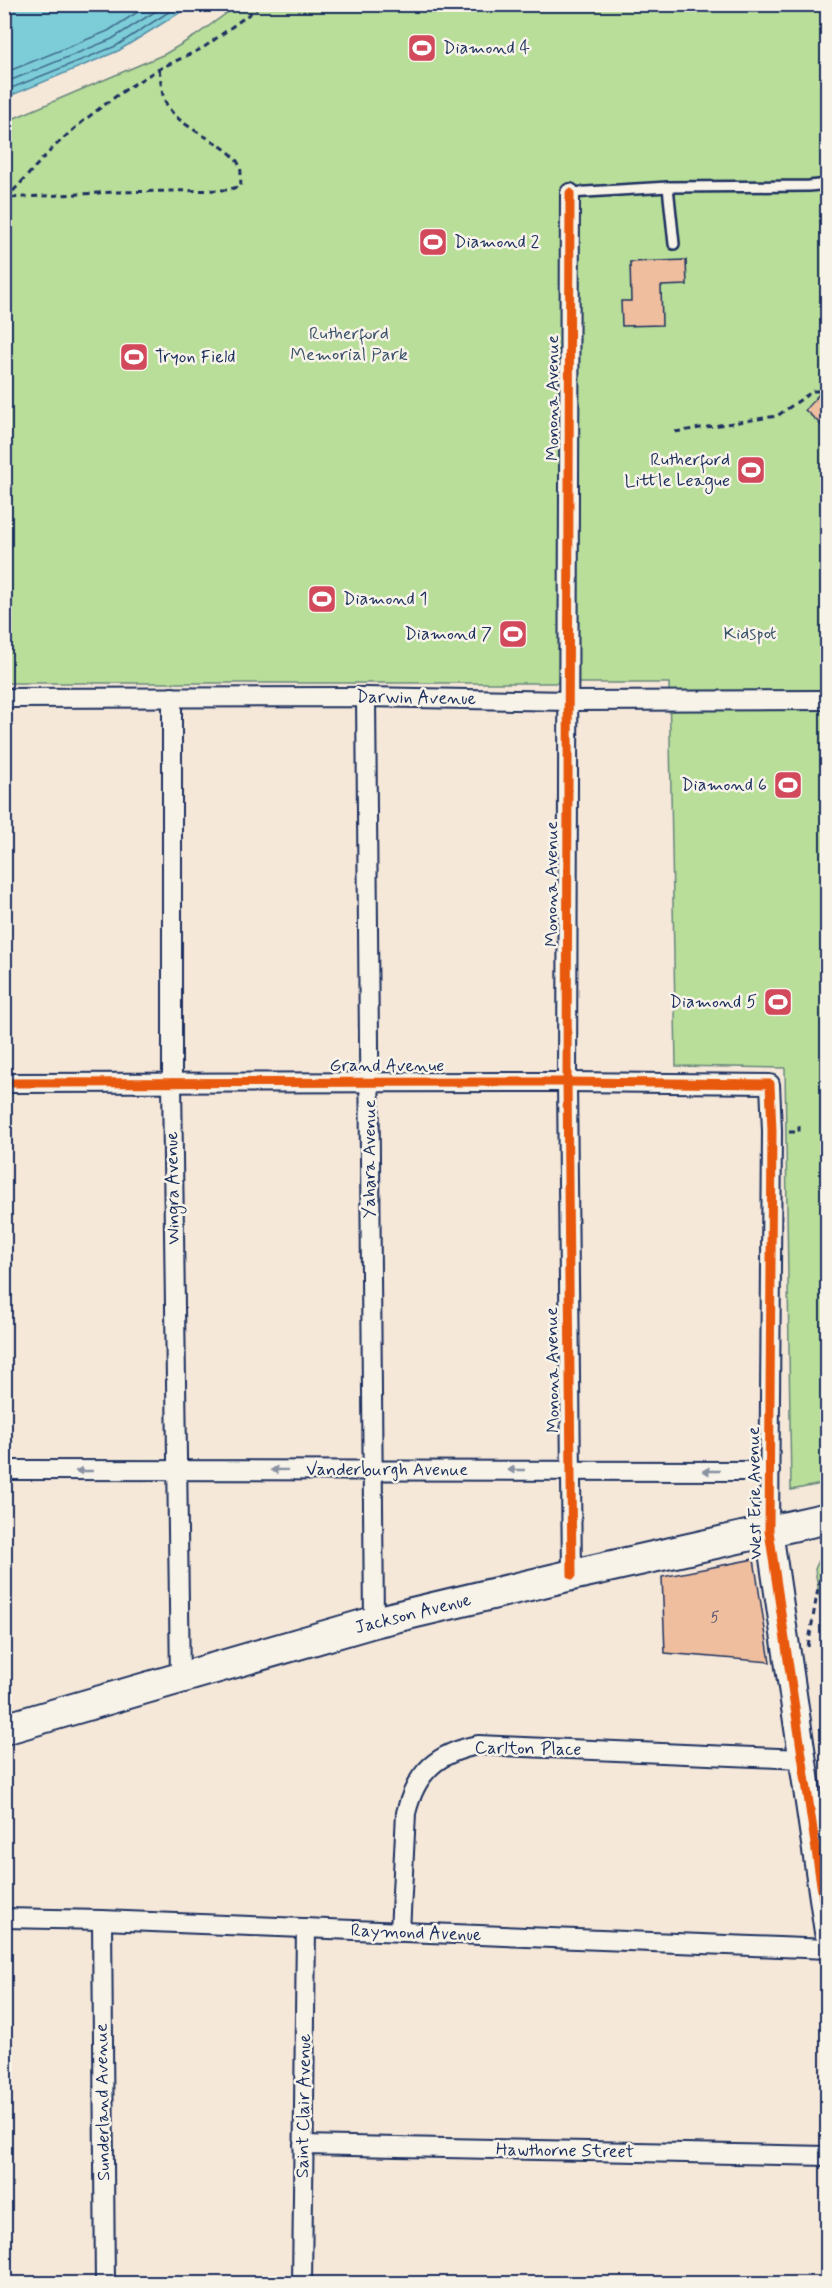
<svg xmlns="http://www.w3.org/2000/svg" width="832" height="2288" viewBox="0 0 832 2288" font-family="Mynerve,sans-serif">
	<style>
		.green { fill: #b8de99; stroke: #6a867c; stroke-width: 1.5 }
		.water { fill: #7dcdd8; stroke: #568ea7; stroke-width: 1.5 }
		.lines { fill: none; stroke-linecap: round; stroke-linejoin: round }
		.shore { stroke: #426e8f; stroke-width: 1.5 }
		.building { fill: #eebe9e; stroke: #1b2f5e; stroke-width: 1.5 }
		.lane-casing { stroke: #1b2f5e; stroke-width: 14 }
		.street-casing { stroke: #1b2f5e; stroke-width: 22 }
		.secondary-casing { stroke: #1b2f5e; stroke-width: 30 }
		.primary-casing { stroke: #1b2f5e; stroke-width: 34 }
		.path { stroke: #1b2f5e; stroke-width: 3; stroke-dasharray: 6 4.5; stroke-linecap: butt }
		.lane { stroke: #f7f3e8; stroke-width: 9 }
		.street { stroke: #f7f3e8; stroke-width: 18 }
		.secondary { stroke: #f7f3e8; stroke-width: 26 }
		.primary { stroke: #f7f3e8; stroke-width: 30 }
		.cycleway-casing { stroke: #f7f3e8; stroke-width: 13 }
		.cycleway { stroke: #e8590c; stroke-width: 9 }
		.oneway { fill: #8991a3 }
		.labels { text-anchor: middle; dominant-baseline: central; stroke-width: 5; stroke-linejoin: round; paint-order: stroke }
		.number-label { font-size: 15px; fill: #50536e }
		.poi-label { font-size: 18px; fill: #1b2f5e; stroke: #f7f3e8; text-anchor: start }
		.park-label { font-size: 18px; fill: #3a526a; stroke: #f7f3e8 }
		.street-label { font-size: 18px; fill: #1b2f5e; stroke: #f7f3e8 }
	</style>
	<rect width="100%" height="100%" fill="#f5e8d9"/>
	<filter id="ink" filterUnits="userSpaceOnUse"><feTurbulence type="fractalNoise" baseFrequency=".0167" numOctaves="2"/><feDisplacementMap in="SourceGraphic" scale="12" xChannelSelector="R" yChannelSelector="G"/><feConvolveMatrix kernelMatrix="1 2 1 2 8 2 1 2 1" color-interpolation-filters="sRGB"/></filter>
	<g filter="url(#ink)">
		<g class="green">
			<polygon points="238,5 827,5 827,1483 791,1490 785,1068 676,1066 669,683 5,683 5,122 165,54 195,36"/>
			<polygon points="827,1553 828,1553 827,1643 815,1569 822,1554"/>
		</g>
		<polygon class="water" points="5,4 192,4 192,5 118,51 5,98"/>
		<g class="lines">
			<g class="shore">
				<polyline points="4,73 108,31 150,4"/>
				<polyline points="4,83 112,39 167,4"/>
				<polyline points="4,91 116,46 181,4"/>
			</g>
		</g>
		<g class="building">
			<polygon points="686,260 687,285 661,286 662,325 622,326 621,301 631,301 630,262"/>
			<polygon points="820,393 828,400 828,431 805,410"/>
			<polygon points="754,1559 770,1662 665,1653 662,1577"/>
		</g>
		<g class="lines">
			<g class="lane-casing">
				<g id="lane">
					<polyline points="668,187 674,244"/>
					<polyline points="570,193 668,187 809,186 828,184"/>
				</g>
			</g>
			<g class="street-casing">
				<g id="street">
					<polyline points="570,193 567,1082 572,1575"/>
					<polyline points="172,697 172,1083 180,1680"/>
					<polyline points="366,697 374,1622"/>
					<polyline points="4,698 366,697 570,701 828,700"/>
					<polyline points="4,1083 567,1082 770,1084 772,1131 769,1531"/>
					<polyline points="4,1470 770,1471"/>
					<polyline points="4,1918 102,1920 828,1949"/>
					<polyline points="102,1920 105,2284"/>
					<path d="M 400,1932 L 406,1813 C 416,1772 437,1753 478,1745 L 802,1759"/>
					<polyline points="303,2145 828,2156"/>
					<polyline points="302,2284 306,1928"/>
				</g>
			</g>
			<g class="secondary-casing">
				<polyline id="secondary" points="769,1531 828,1932"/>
			</g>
			<g class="primary-casing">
				<polyline id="primary" points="4,1729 374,1622 572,1575 828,1518"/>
			</g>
			<g class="path">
				<path d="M 159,69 C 161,79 161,92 165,101 C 177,131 232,142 240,167 C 242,172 240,180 241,186 L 227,190 L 116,192 L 6,198 C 22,183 35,166 50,151 C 80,121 128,85 165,66 L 203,48 L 263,4"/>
				<polyline points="675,432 777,416 813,391 828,391"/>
				<polyline points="789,1132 799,1132 799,1125"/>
				<polyline points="822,1483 828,1467"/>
				<polyline points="823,1555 828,1562"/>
				<polyline points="808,1647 821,1571 822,1554"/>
				<polyline points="820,1728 828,1738"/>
			</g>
			<use href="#lane" class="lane"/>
			<use href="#street" class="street"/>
			<use href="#secondary" class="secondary"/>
			<use href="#primary" class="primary"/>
			<g class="cycleway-casing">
				<g id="cycleway">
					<polyline points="570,193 567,1082 572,1575"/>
					<polyline points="4,1083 567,1082 770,1084 772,1131 769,1531 828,1932"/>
				</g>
			</g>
			<use href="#cycleway" class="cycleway"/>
		</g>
		<defs><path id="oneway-solid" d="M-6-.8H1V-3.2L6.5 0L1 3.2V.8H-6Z" transform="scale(1.5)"/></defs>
		<g class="oneway">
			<use href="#oneway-solid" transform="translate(279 1470) rotate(179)"/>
			<use href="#oneway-solid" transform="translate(516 1470) rotate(-180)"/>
			<use href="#oneway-solid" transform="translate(84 1471) rotate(-180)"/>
			<use href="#oneway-solid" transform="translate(711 1471) rotate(-180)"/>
		</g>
	</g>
	<defs>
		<g id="stadium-square" transform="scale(1.5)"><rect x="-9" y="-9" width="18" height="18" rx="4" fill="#d1495b" stroke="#f7f3e8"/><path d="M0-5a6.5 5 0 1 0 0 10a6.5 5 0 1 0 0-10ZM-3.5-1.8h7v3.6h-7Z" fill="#fff"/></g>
	</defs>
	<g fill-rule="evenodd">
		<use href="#stadium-square" x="422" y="48"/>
		<use href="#stadium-square" x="433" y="242"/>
		<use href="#stadium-square" x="134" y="357"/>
		<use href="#stadium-square" x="751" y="470"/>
		<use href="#stadium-square" x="322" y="599"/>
		<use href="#stadium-square" x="513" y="634"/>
		<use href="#stadium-square" x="788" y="785"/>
		<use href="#stadium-square" x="778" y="1002"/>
	</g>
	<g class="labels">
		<g class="number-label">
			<text x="715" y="1618">5</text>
		</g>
		<g class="poi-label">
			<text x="443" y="48">Diamond 4</text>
			<text x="454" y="242">Diamond 2</text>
			<text x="155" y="357">Tryon Field</text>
			<text x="730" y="460" text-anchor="end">Rutherford<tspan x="730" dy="21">Little League</tspan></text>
			<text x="343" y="599">Diamond 1</text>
			<text x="492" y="634" text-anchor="end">Diamond 7</text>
			<text x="767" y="785" text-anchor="end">Diamond 6</text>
			<text x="757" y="1002" text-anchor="end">Diamond 5</text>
		</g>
		<g class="park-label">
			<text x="349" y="334">Rutherford<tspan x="349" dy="21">Memorial Park</tspan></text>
			<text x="750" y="634">Kidspot</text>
		</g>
		<g class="street-label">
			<text transform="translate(553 398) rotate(-90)">Monona Avenue</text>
			<text transform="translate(416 698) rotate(1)">Darwin Avenue</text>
			<text transform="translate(552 884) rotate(-90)">Monona Avenue</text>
			<text x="387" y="1066">Grand Avenue</text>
			<text transform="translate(370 1159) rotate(-90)">Yahara Avenue</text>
			<text transform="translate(173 1188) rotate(-91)">Wingra Avenue</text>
			<text transform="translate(553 1370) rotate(-91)">Monona Avenue</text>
			<text x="387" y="1470">Vanderburgh Avenue</text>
			<text transform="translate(755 1493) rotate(-91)">West Erie Avenue</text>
			<text transform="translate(413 1614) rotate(-14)">Jackson Avenue</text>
			<text transform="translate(528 1749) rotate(1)">Carlton Place</text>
			<text transform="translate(416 1933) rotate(2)">Raymond Avenue</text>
			<text transform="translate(103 2102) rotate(-91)">Sunderland Avenue</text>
			<text transform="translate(304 2106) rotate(-89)">Saint Clair Avenue</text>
			<text transform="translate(565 2151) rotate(1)">Hawthorne Street</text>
		</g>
	</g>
	<rect width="832" height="2288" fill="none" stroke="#f7f3e8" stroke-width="24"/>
	<rect x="12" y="12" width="808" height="2264" fill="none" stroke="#1b2f5e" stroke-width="2" filter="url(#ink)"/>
</svg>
